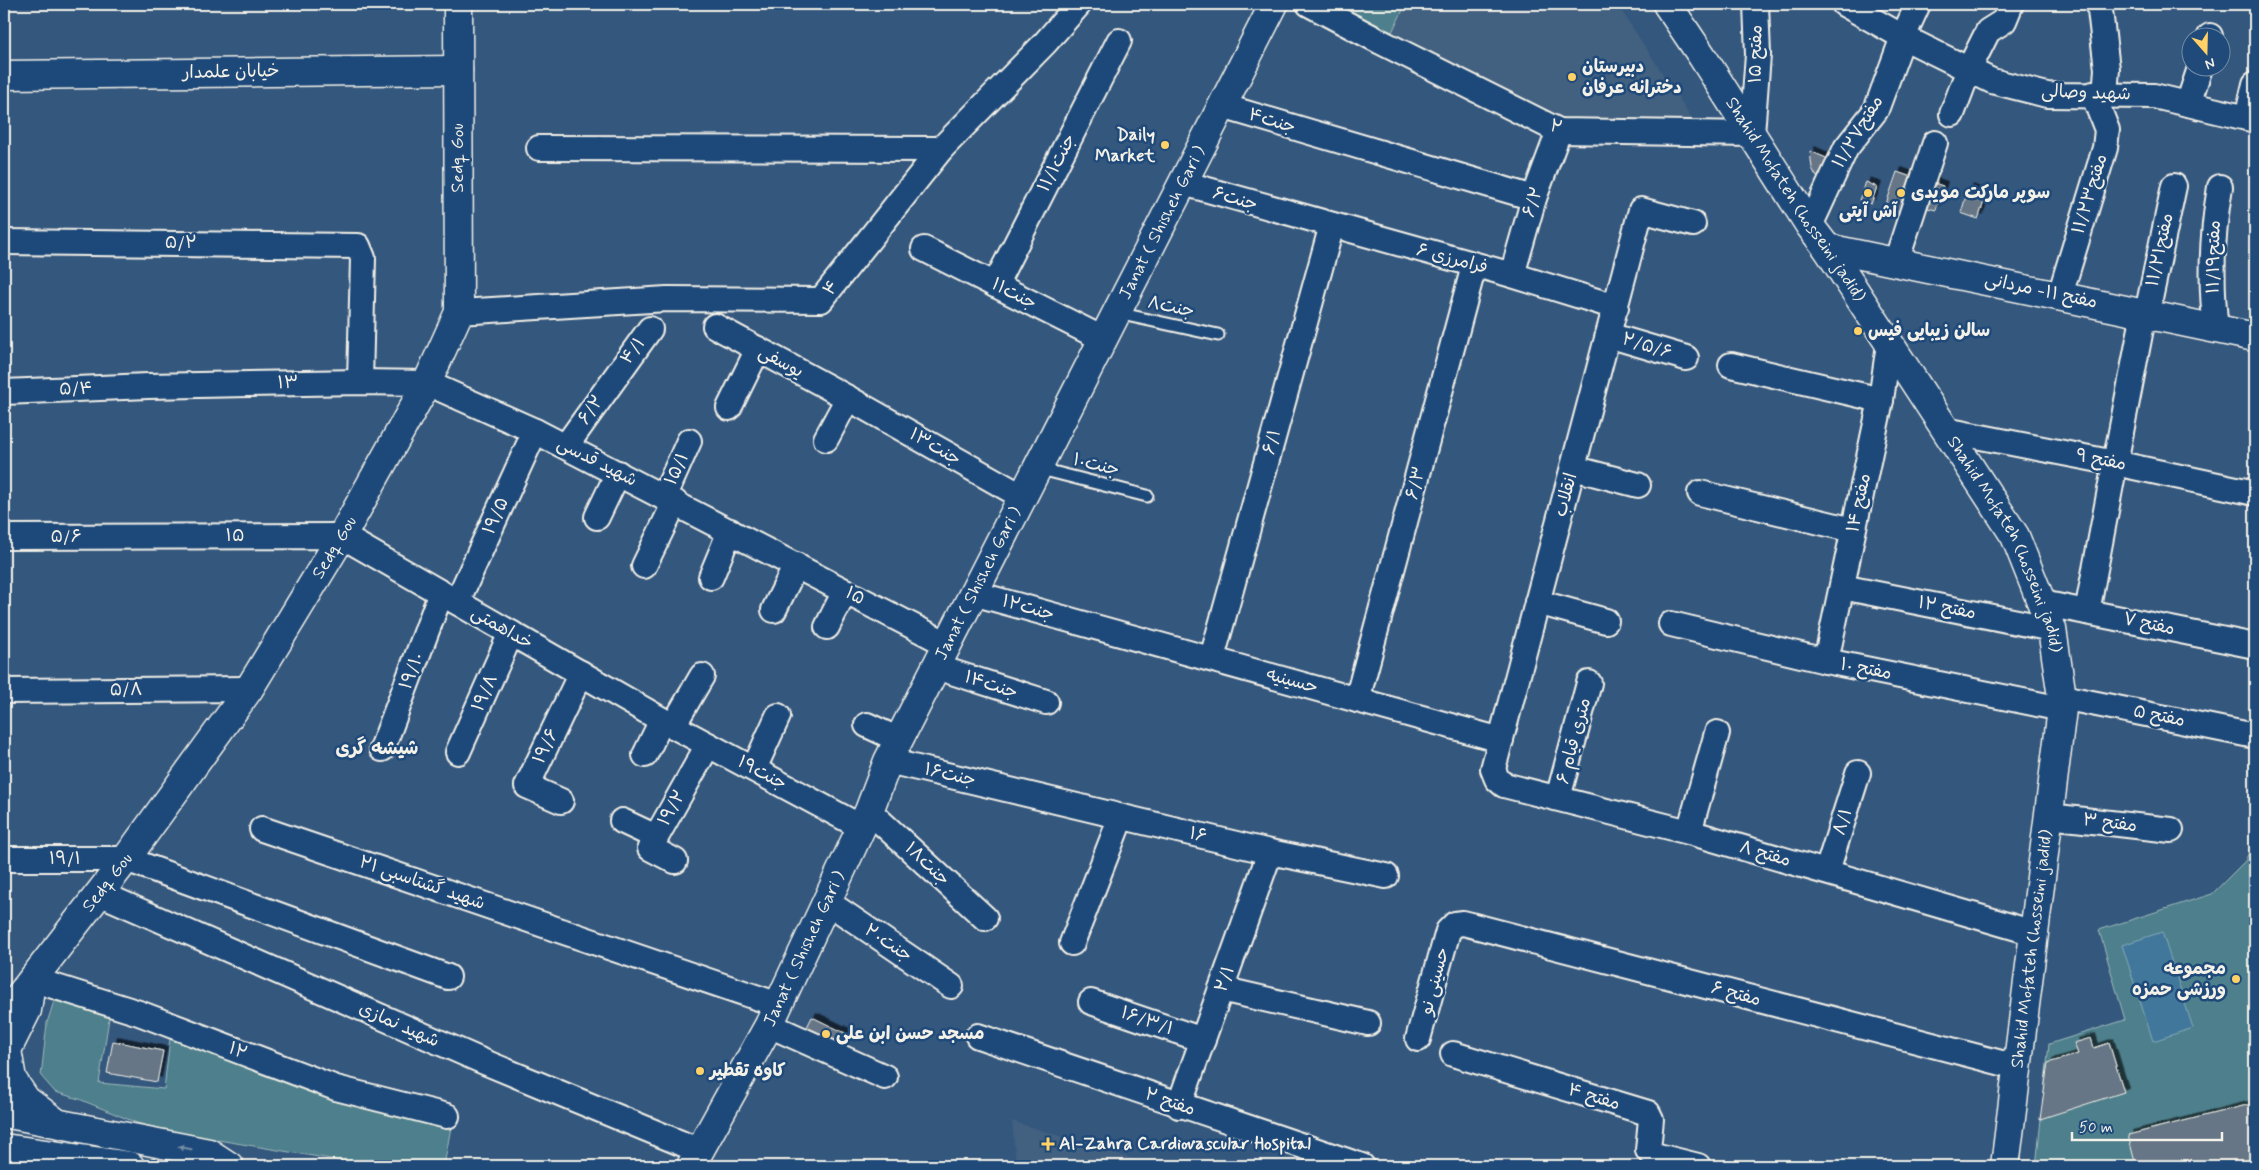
<svg xmlns="http://www.w3.org/2000/svg" width="2259" height="1170" viewBox="0 0 2259 1170" font-family="Mynerve,'Playpen Sans Arabic',sans-serif">
	<style>
		.built { fill: #436080 }
		.green { fill: #4d808c; stroke: #a0b8ba }
		.water { fill: #3f779b; stroke: #87a8ba }
		.building { fill: #667686; stroke: #f4f1e8; filter: url(#shadow) }
		.lines { fill: none; stroke-linecap: round; stroke-linejoin: round }
		.lane-casing { stroke: #f4f1e8; stroke-width: 15 }
		.street-casing { stroke: #f4f1e8; stroke-width: 28 }
		.secondary-casing { stroke: #f4f1e8; stroke-width: 31 }
		.lane { stroke: #1f4a7a; stroke-width: 11 }
		.street { stroke: #1f4a7a; stroke-width: 24 }
		.secondary { stroke: #1f4a7a; stroke-width: 28 }
		.oneway { fill: #748da6 }
		.poi-dot { fill: #ffd166; stroke: #1f4a7a; stroke-width: 2 }
		.labels { text-anchor: middle; dominant-baseline: central; stroke-width: 5; stroke-linejoin: round; paint-order: stroke }
		.street-label { font-size: 18px; fill: #f4f1e8; stroke: #1f4a7a }
		.poi-label { font-size: 18px; font-weight: bold; fill: #f4f1e8; stroke: #1f4a7a; text-anchor: start }
		.neighbourhood-label { font-size: 19px; font-weight: bold; fill: #f4f1e8; stroke: #1f4a7a }
	</style>
	<defs>
		<filter id="shadow"><feDropShadow dx="4.5" dy="-4.5" stdDeviation="0" flood-color="#0009"/></filter>
	</defs>
	<rect width="100%" height="100%" fill="#34577e"/>
	<filter id="ink" filterUnits="userSpaceOnUse"><feTurbulence type="fractalNoise" baseFrequency=".02" numOctaves="2"/><feDisplacementMap in="SourceGraphic" scale="10" xChannelSelector="R" yChannelSelector="G"/><feConvolveMatrix kernelMatrix="1 2 1 2 8 2 1 2 1" color-interpolation-filters="sRGB"/></filter>
	<g filter="url(#ink)">
		<g class="built">
			<polygon points="1406,4 1617,4 1694,121 1689,128 1570,123 1392,32"/>
			<polygon points="1012,1121 1155,1166 1016,1166"/>
		</g>
		<g class="green">
			<polygon points="1333,4 1406,4 1392,32"/>
			<polygon points="2255,839 2255,1166 2036,1166 2049,1044 2125,1020 2099,930 2212,894 2245,861"/>
			<polygon points="54,1001 110,1012 99,1083 164,1089 171,1030 290,1081 451,1127 444,1166 372,1166 177,1133 137,1123 79,1099 55,1092 41,1076 47,1023"/>
		</g>
		<polygon class="water" points="2162,932 2193,1028 2153,1041 2122,945"/>
		<g class="building">
			<polygon points="1810,151 1833,161 1823,181 1816,176 1812,168"/>
			<polygon points="1897,172 1917,179 1905,213 1885,207"/>
			<polygon points="1925,180 1943,186 1936,210 1916,205"/>
			<polygon points="1866,182 1877,187 1871,204 1859,200"/>
			<polygon points="1968,189 1986,196 1978,219 1961,213"/>
			<polygon points="812,1017 847,1034 839,1050 804,1033"/>
			<polygon points="2091,1038 2094,1048 2109,1043 2124,1092 2040,1119 2048,1063 2078,1054 2074,1043"/>
			<polygon points="113,1041 163,1051 157,1082 107,1073"/>
			<polygon points="2255,1103 2255,1166 2136,1166 2128,1135"/>
		</g>
		<g class="lines">
			<g class="lane-casing">
				<g id="lane">
					<polyline points="1117,313 1218,335"/>
					<polyline points="1037,468 1147,496"/>
				</g>
			</g>
			<g class="street-casing">
				<g id="street">
					<polyline points="1309,4 1379,41 1559,131 1752,134 1758,55 1756,4"/>
					<polyline points="1844,4 1903,37 1992,81 2047,95 2154,96 2255,120"/>
					<polyline points="2100,10 2107,69 2105,94"/>
					<polyline points="2209,38 2210,36"/>
					<polyline points="2188,104 2200,68"/>
					<polyline points="1222,106 1534,198"/>
					<polyline points="1952,114 1969,69 1988,31 2004,21 2011,4"/>
					<polyline points="2247,118 2255,84"/>
					<polyline points="539,148 941,149"/>
					<polyline points="1183,183 1512,275 1616,307"/>
					<polyline points="1693,224 1641,210 1493,769 1497,779 1504,785 1689,832 2034,933"/>
					<polyline points="1810,226 1846,148 1876,110 1903,37 1918,4"/>
					<polyline points="4,242 358,246 363,258 360,382"/>
					<polyline points="924,249 1103,339"/>
					<polyline points="1896,262 1935,143"/>
					<polyline points="1512,275 1534,198 1559,131"/>
					<polyline points="995,285 1119,41"/>
					<polyline points="2060,295 2105,148 2107,130 2093,94"/>
					<polyline points="459,312 667,299 821,300 941,149 1045,43 1079,4"/>
					<polyline points="2147,313 2174,186"/>
					<polyline points="715,326 848,398 1023,497"/>
					<path d="M 2216,328 C 2210,281 2212,234 2220,187"/>
					<polyline points="1608,335 1686,358"/>
					<polyline points="1731,365 1881,400"/>
					<polyline points="4,392 148,386 360,382 427,383 535,431 947,644"/>
					<polyline points="729,408 758,349"/>
					<polyline points="1945,430 2115,463 2255,493"/>
					<polyline points="826,439 848,398"/>
					<polyline points="566,446 650,329"/>
					<polyline points="2115,463 2144,313"/>
					<polyline points="1573,468 1638,485"/>
					<polyline points="1700,493 1853,530"/>
					<polyline points="664,497 689,441"/>
					<polyline points="597,517 618,473"/>
					<polyline points="4,537 342,536 662,720 861,827"/>
					<polyline points="644,566 675,502"/>
					<polyline points="711,577 730,531"/>
					<polyline points="1842,587 2052,629"/>
					<polyline points="973,593 1501,740"/>
					<polyline points="457,602 535,431"/>
					<polyline points="1537,602 1606,621"/>
					<polyline points="2042,603 2255,646"/>
					<polyline points="774,610 796,565"/>
					<polyline points="2087,612 2112,479"/>
					<polyline points="1671,624 1826,661 2062,709"/>
					<polyline points="827,627 845,591"/>
					<polyline points="1212,658 1332,225"/>
					<polyline points="1826,661 1881,400 1889,344"/>
					<polyline points="936,667 1046,702"/>
					<polyline points="4,691 249,689"/>
					<polyline points="2062,697 2255,736"/>
					<polyline points="1357,700 1474,266"/>
					<polyline points="867,725 899,740"/>
					<polyline points="673,726 702,676"/>
					<polyline points="382,749 441,593"/>
					<polyline points="458,752 511,633"/>
					<polyline points="645,755 662,720"/>
					<polyline points="888,761 1270,852 1386,876"/>
					<polyline points="754,769 778,716"/>
					<polyline points="1558,798 1589,683"/>
					<polyline points="561,801 527,786 581,673"/>
					<polyline points="869,811 985,918"/>
					<polyline points="2049,816 2171,830"/>
					<polyline points="622,821 656,837"/>
					<polyline points="262,829 779,1005"/>
					<polyline points="1689,832 1717,733"/>
					<polyline points="4,859 126,859 448,977"/>
					<polyline points="675,861 650,848 708,745"/>
					<polyline points="1827,871 1858,773"/>
					<polyline points="99,893 482,1061 700,1151"/>
					<polyline points="826,901 951,986"/>
					<polyline points="1072,943 1121,817"/>
					<polyline points="31,979 139,1013 336,1088 447,1116"/>
					<polyline points="1221,989 1368,1023"/>
					<polyline points="1091,1002 1203,1040"/>
					<polyline points="769,1025 885,1077"/>
					<polyline points="978,1036 1362,1166"/>
					<polyline points="1418,1039 1448,931 1455,924 1463,923 2017,1067"/>
					<polyline points="1453,1054 1648,1113 1651,1119 1648,1150 1654,1155 1698,1166"/>
					<polyline points="1179,1106 1270,852"/>
				</g>
			</g>
			<g class="secondary-casing">
				<g id="secondary">
					<path id="s1" d="M 1667,4 L 1702,56 L 1810,226 L 1827,248 L 2015,536 L 2052,629 L 2062,697 L 2062,709 L 2005,1166"/>
					<polyline points="4,75 458,70"/>
					<polyline points="1827,248 2255,337"/>
					<polyline points="29,996 27,1010 7,1050 12,1079 26,1100 53,1120"/>
					<path id="s2" d="M 4,1016 L 126,859 L 249,689 L 342,536 L 427,383 L 459,312 L 458,4"/>
					<polyline points="4,1113 209,1153 229,1166"/>
					<polyline points="4,1148 130,1166"/>
					<path id="s3" d="M 691,1166 L 769,1025 L 869,811 L 888,761 L 1274,4"/>
				</g>
			</g>
			<use href="#lane" class="lane"/>
			<use href="#street" class="street"/>
			<use href="#secondary" class="secondary"/>
		</g>
		<defs><path id="oneway-solid" d="M-6-.8H1V-3.2L6.5 0L1 3.2V.8H-6Z" transform="scale(1.25)"/></defs>
		<use class="oneway" href="#oneway-solid" transform="translate(185 1148) rotate(-169)"/>
	</g>
	<g class="poi-dot">
		<circle cx="1572" cy="77" r="5"/>
		<circle cx="1165" cy="145" r="5"/>
		<circle cx="1868" cy="193" r="5"/>
		<circle cx="1901" cy="193" r="5"/>
		<circle cx="1858" cy="331" r="5"/>
		<circle cx="2236" cy="979" r="5"/>
		<circle cx="826" cy="1034" r="5"/>
		<circle cx="700" cy="1071" r="5"/>
		<path d="M1045.5 1136.5h5v5h5v5h-5v5h-5v-5h-5v-5h5z"/>
	</g>
	<g class="labels">
		<g class="street-label">
			<text transform="translate(1756 54) rotate(-89)">مفتح ۱۵</text>
			<text transform="translate(231 72) rotate(-1)">خیابان علمدار</text>
			<text transform="translate(2086 93) rotate(2)">شهید وصالی</text>
			<text transform="translate(1272 121) rotate(17)">جنت۴</text>
			<text transform="translate(1556 127) rotate(17)">۲</text>
			<text transform="translate(1858 132) rotate(-59)">مفتح۱۱/۲۷</text>
			<text transform="translate(458 158) rotate(-90)">Sedq Gou</text>
			<text transform="translate(1057 163) rotate(-63)">جنت۱۱/۱</text>
			<text transform="translate(2090 194) rotate(-73)">مفتح۱۱/۲۳</text>
			<text transform="translate(1235 199) rotate(16)">جنت۶</text>
			<text stroke="none"><textPath href="#s1" startOffset="234">Shahid Mofateh (hosseini jadid)</textPath></text>
			<text transform="translate(1533 202) rotate(-72)">۶/۲</text>
			<text stroke="none"><textPath href="#s3" startOffset="1055">Janat ( Shisheh Gari )</textPath></text>
			<text x="181" y="243">۵/۲</text>
			<text transform="translate(2160 250) rotate(-78)">مفتح۱۱/۲۱</text>
			<text transform="translate(2214 257) rotate(-89)">مفتح۱۱/۱۹</text>
			<text transform="translate(1452 259) rotate(15)">فرامرزی ۶</text>
			<text transform="translate(831 288) rotate(-51)">۴</text>
			<text transform="translate(2041 291) rotate(12)">مفتح ۱۱- مردانی</text>
			<text transform="translate(1014 294) rotate(27)">جنت۱۱</text>
			<text transform="translate(1171 307) rotate(12)">جنت۸</text>
			<text transform="translate(1647 346) rotate(17)">۲/۵/۶</text>
			<text transform="translate(633 351) rotate(-53)">۴/۱</text>
			<text transform="translate(781 362) rotate(28)">یوسفی</text>
			<text transform="translate(288 383) rotate(-1)">۱۳</text>
			<text transform="translate(76 389) rotate(-2)">۵/۴</text>
			<text transform="translate(591 410) rotate(-56)">۶/۲</text>
			<text transform="translate(1272 442) rotate(-75)">۶/۱</text>
			<text transform="translate(935 447) rotate(30)">جنت۱۳</text>
			<text transform="translate(2101 460) rotate(11)">مفتح ۹</text>
			<text transform="translate(597 462) rotate(27)">شهید قدسی</text>
			<text transform="translate(1096 465) rotate(14)">جنت۱۰</text>
			<text transform="translate(677 469) rotate(-65)">۱۵/۱</text>
			<text transform="translate(1416 483) rotate(-75)">۶/۳</text>
			<text transform="translate(1566 495) rotate(-75)">انقلاب</text>
			<text transform="translate(1859 503) rotate(-78)">مفتح ۱۴</text>
			<text transform="translate(496 516) rotate(-66)">۱۹/۵</text>
			<text x="235" y="536">۱۵</text>
			<text x="66" y="537">۵/۶</text>
			<text stroke="none"><textPath href="#s1" startOffset="639">Shahid Mofateh (hosseini jadid)</textPath></text>
			<text stroke="none"><textPath href="#s2" startOffset="574">Sedq Gou</textPath></text>
			<text stroke="none"><textPath href="#s3" startOffset="650">Janat ( Shisheh Gari )</textPath></text>
			<text transform="translate(855 596) rotate(28)">۱۵</text>
			<text transform="translate(1028 608) rotate(16)">جنت۱۲</text>
			<text transform="translate(1947 608) rotate(11)">مفتح ۱۲</text>
			<text transform="translate(2149 624) rotate(12)">مفتح ۷</text>
			<text transform="translate(502 628) rotate(30)">خداهمتی</text>
			<text transform="translate(1866 669) rotate(11)">مفتح ۱۰</text>
			<text transform="translate(412 671) rotate(-69)">۱۹/۱۰</text>
			<text transform="translate(1292 681) rotate(16)">حسینیه</text>
			<text transform="translate(991 685) rotate(18)">جنت۱۴</text>
			<text transform="translate(126 690) rotate(-1)">۵/۸</text>
			<text transform="translate(485 693) rotate(-66)">۱۹/۸</text>
			<text transform="translate(2159 716) rotate(11)">مفتح ۵</text>
			<text transform="translate(1574 741) rotate(-75)">۶ متری قیام</text>
			<text transform="translate(546 746) rotate(-65)">۱۹/۶</text>
			<text transform="translate(762 773) rotate(28)">جنت۱۹</text>
			<text transform="translate(950 775) rotate(13)">جنت۱۶</text>
			<text transform="translate(672 808) rotate(-61)">۱۹/۲</text>
			<text transform="translate(1843 822) rotate(-73)">۸/۱</text>
			<text transform="translate(2110 823) rotate(7)">مفتح ۳</text>
			<text transform="translate(1198 835) rotate(13)">۱۶</text>
			<text transform="translate(1765 854) rotate(16)">مفتح ۸</text>
			<text x="65" y="859">۱۹/۱</text>
			<text transform="translate(927 864) rotate(43)">جنت۱۸</text>
			<text stroke="none"><textPath href="#s2" startOffset="169">Sedq Gou</textPath></text>
			<text transform="translate(422 883) rotate(19)">شهید گشتاسبی ۲۱</text>
			<text transform="translate(888 943) rotate(34)">جنت۲۰</text>
			<text stroke="none"><textPath href="#s3" startOffset="245">Janat ( Shisheh Gari )</textPath></text>
			<text transform="translate(2032 949) rotate(-83)">Shahid Mofateh (hosseini jadid)</text>
			<text transform="translate(1225 979) rotate(-70)">۲/۱</text>
			<text transform="translate(1435 981) rotate(-75)">حسینی نو</text>
			<text transform="translate(1736 994) rotate(15)">مفتح ۶</text>
			<text transform="translate(1147 1021) rotate(19)">۱۶/۳/۱</text>
			<text transform="translate(399 1025) rotate(24)">شهید نمازی</text>
			<text transform="translate(238 1051) rotate(21)">۱۲</text>
			<text transform="translate(1594 1097) rotate(17)">مفتح ۴</text>
			<text transform="translate(1170 1102) rotate(19)">مفتح ۲</text>
		</g>
		<g class="poi-label">
			<text x="1582" y="67">دبیرستان<tspan x="1582" dy="21">دخترانه عرفان</tspan></text>
			<text x="1155" y="135" text-anchor="end">Daily<tspan x="1155" dy="21">Market</tspan></text>
			<text x="1911" y="193">سوپر مارکت مویدی</text>
			<text x="1868" y="212" text-anchor="middle">آش آیتی</text>
			<text x="1868" y="331">سالن زیبایی فیس</text>
			<text x="2226" y="969" text-anchor="end">مجموعه<tspan x="2226" dy="21">ورزشی حمزه</tspan></text>
			<text x="836" y="1034">مسجد حسن ابن علی</text>
			<text x="710" y="1071">کاوه تقطیر</text>
			<text x="1059" y="1144">Al-Zahra Cardiovascular Hospital</text>
		</g>
		<g class="neighbourhood-label">
			<text x="377" y="748">شیشه گری</text>
		</g>
	</g>
	<rect width="2259" height="1170" fill="none" stroke="#1f4a7a" stroke-width="20"/>
	<rect x="10" y="10" width="2239" height="1150" fill="none" stroke="#f4f1e8" stroke-width="2" filter="url(#ink)"/>
	<g transform="translate(2206 52) rotate(160)"><circle r="24" fill="#1f4a7a" stroke="#748da6"/>
	<path d="M0-4L9 19L0 12L-9 19Z" fill="#ffd166"/>
	<text y="-8" font-size="14" font-weight="bold" text-anchor="middle" fill="#f4f1e8">N</text>
	</g>
	<path d="M2072 1132v8h150v-8" fill="none" stroke="#f4f1e8" stroke-width="2.5"/>
	<text x="2079" y="1132" font-size="15" fill="#f4f1e8" stroke="#1f4a7a" stroke-width="4" paint-order="stroke">50 m</text>
</svg>
